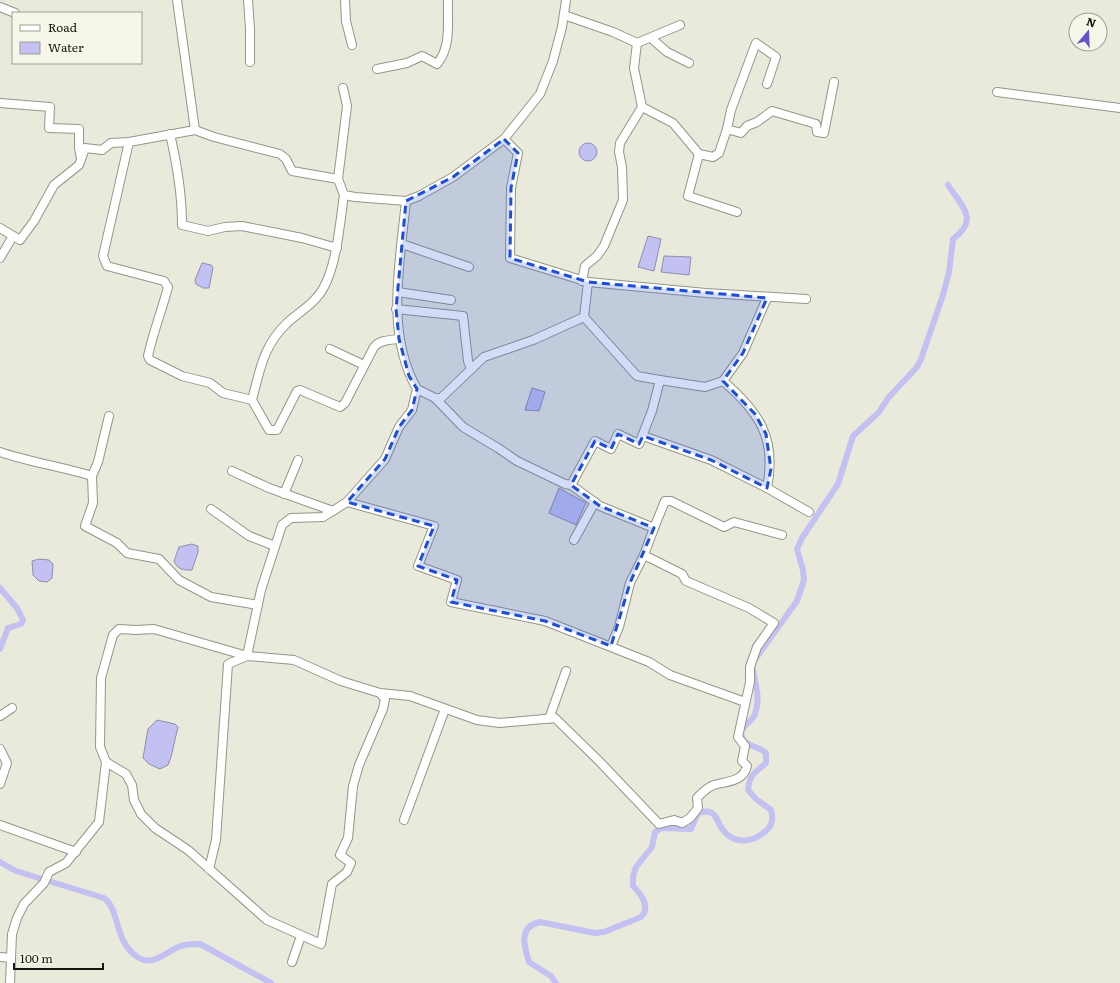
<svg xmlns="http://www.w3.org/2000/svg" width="1120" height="983" viewBox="0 0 1120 983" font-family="Literata,serif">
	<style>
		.water { fill: #c2c1f1; stroke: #8e8eae }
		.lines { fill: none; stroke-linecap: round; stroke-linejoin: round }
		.canal { stroke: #c2c1f1; stroke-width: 6 }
		.minor-casing { stroke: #959588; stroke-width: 10 }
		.minor { stroke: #fff; stroke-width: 8 }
		.marked { fill: #1d4ed8; fill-opacity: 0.2; stroke: #1d4ed8; stroke-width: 3; stroke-dasharray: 8 5; stroke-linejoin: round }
	</style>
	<rect width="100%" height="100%" fill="#eaeadc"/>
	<g class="water">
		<circle cx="588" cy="152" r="9"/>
		<polygon points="648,236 661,239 654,271 638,267"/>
		<polygon points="664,256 691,257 689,275 661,272"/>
		<polygon points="202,263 211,265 213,268 209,288 203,288 196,284 195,280"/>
		<polygon points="532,388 545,392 539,411 525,410"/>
		<polygon points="559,488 586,503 576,525 549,513"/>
		<path d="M 192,544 L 198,546 L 198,552 L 192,570 C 183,570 178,570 174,561 L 179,547 Z"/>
		<polygon points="39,559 49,560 53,564 52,578 47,582 39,581 33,575 32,561"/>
		<polygon points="157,720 175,724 178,727 171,757 168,765 160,769 149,764 143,758 148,729"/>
	</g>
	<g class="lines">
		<g class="canal">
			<polyline points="0,588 17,608 23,620 21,624 8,628 0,649"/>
			<path d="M 756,658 L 797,601 L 804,580 L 803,570 L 797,549 L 802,538 L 838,484 L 853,436 L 879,412 L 889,397 L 917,367 L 921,359 L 943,295 L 949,272 L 953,239 C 980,219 962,207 948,185"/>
			<path d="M 0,862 L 16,871 L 104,898 C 120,910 114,940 136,956 C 150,967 163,955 176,948 C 183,944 191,944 200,944 L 271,983"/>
			<path d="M 556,983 L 551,976 L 529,962 C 524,946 518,927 540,922 L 595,933 L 604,932 L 641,917 C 651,907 641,894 633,886 L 633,876 L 636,867 L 652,847 L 655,832 L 661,828 L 691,829 L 698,813 C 703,812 709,810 713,814 C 717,817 719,825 723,830 C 735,846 754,842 767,830 C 773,824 773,818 771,810 L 756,799 L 748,790 C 750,773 754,774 766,763 L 766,753 C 760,747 746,746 743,739 C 736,728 752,723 755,714 C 761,698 755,684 753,669"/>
		</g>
		<g class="minor-casing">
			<g id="minor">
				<polyline points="177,0 195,130"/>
				<polyline points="248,0 250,29 250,62"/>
				<polyline points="345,0 346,21 352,45"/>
				<polyline points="0,7 15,13"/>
				<polyline points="564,15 613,32 637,43 680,25"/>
				<polyline points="651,38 667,52 689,63"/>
				<path d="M 377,69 L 407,63 L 422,56 L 437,64 C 452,46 447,22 448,0"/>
				<polyline points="997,92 1120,108"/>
				<polyline points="0,103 50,107 49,128 79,129 79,148 81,158"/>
				<polyline points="642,107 673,123 699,154 688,196 737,212"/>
				<polyline points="727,129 731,110 756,43 776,57 767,84"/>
				<path d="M 170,134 C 177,164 182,194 182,225 L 208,231 L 225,227 L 242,226 L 302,238 L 337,248"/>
				<polyline points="504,139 518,153 511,188 510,258 588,282 706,293 806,299"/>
				<path d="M 129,142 L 103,256 L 107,266 L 164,281 L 168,287 C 162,310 153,333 148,356 L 150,360 L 182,376 L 210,383 L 223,393 L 252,400 L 269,430 L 277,430 L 297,391 L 300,390 L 340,407 L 345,403 L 374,347 C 380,340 390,340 399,339"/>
				<polyline points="699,154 713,157 719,153 727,129 741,133 747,126 757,122 772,111 816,124 817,132 824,133 834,82"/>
				<polyline points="338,179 347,106 343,88"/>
				<polyline points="0,228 20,240 34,221 54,185 79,165 85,148 102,150 111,143 129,142 195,130 214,137 280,154 286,159 292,171 338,179 344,195 355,197 406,201"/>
				<polyline points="402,244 469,267"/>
				<polyline points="0,258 13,236"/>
				<polyline points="582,281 585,266 597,256 604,246 623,200 622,167 619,152 620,143 642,107 634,68 637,43"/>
				<polyline points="398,292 451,300"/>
				<polyline points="396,309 463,316 468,361 471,369"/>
				<polyline points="584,317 637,376 660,380"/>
				<polyline points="330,349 364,365"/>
				<path d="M 723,381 C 759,412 777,438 767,488"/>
				<polyline points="417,389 435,398 441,398 484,357 533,340 584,317 588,282"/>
				<path d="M 252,400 C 260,370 263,346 287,323 C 299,312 316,303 324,287 C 337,263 340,222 344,195"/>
				<polyline points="643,436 711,460 767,488 809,512"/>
				<path d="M 0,452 C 30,462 62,467 92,476 L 93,503 L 85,526 L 117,543 L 127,553 L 159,559 L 179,580 L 211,597 L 258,605"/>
				<polyline points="232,471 269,488 333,511"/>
				<polyline points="92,476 98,462 109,416"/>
				<polyline points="571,485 595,441 611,449 618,434 639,444 652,411 660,380 705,387 723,381 743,353 767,298"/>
				<polyline points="284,494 298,460"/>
				<polyline points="347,502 434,526 418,566 457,580 451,602 545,621 649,662 670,675 745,702"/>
				<polyline points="211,509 249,536 275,546"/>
				<polyline points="654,528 665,501 671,501 724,527 734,522 782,535"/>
				<polyline points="574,540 595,502"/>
				<polyline points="611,646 619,627 630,583 644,555"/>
				<polyline points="0,716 12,708"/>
				<polyline points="549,719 566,671"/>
				<polyline points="0,749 7,763 0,784"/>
				<polyline points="106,762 126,774 132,785 134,800 141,814 155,828 188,850 267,920 321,944 332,884 347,872 351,863 340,855 348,838 353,786 359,765 383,709 385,699 380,693"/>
				<polyline points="404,820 445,709"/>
				<polyline points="0,825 76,852"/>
				<path d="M 209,869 L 216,840 L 228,664 L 247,656 L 294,660 L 341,681 L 380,693 L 410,696 L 477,720 L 500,723 L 555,718 L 599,761 L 659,824 L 674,820 L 682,823 L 690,818 L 698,808 L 697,798 C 702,793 707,787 714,785 C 728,781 743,782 747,766 L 742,761 L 745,746 L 738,737 L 750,682 L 750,667 L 757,647 L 774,623 L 749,608 L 686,581 L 682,574 L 644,555 L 654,528 L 600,506 L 571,485 L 565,484 L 517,461 L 498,448 L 463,427 L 435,398"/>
				<polyline points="0,957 11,958"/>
				<polyline points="292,962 301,936"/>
				<path d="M 10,983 L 12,934 L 17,918 L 24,904 L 44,883 L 49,872 L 66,863 L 99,822 L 106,762 L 100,747 L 101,678 L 113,635 L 119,629 L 136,630 L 154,629 L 247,656 L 261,590 L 282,525 L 291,518 L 323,517 L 347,502 L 385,459 L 399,427 L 412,410 L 417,389 C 385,334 400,262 406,201 L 419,196 L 453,177 L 504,139 L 540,94 L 553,61 L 562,27 L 566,0"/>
			</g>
		</g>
		<use href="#minor" class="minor"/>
	</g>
	<path class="marked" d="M 504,139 L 518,153 L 511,188 L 510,258 L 588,282 L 767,298 L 743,353 L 723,381 L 755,414 L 766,434 L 771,469 L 767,488 L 711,460 L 643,436 L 639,444 L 618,434 L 611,449 L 595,441 L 571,485 L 600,506 L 654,528 L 630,583 L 611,646 L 545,621 L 451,602 L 457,580 L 418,566 L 434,526 L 347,502 L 385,459 L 399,427 L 412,410 L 417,389 L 409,376 L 399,339 L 396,309 L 406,201 L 453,177 Z"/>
	<rect x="12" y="12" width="130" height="52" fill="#f7f7e9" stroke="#9d9d93"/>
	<rect x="20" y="25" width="20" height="6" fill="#ffffff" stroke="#9d9d93"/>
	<text x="48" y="32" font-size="12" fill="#161611">Road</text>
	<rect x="20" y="42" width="20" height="12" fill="#c2c1f1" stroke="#9d9d93"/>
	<text x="48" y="52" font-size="12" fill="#161611">Water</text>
	<g transform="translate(1088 32) rotate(19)"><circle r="19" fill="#f7f7e9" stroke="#9d9d93"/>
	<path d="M0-3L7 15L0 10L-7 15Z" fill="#6654cd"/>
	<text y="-6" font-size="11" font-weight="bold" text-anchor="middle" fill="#161611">N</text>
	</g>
	<path d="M14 963v6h89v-6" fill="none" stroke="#161611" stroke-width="2"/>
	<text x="20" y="963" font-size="12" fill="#161611" stroke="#f7f7e9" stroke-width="3" paint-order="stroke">100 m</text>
</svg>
